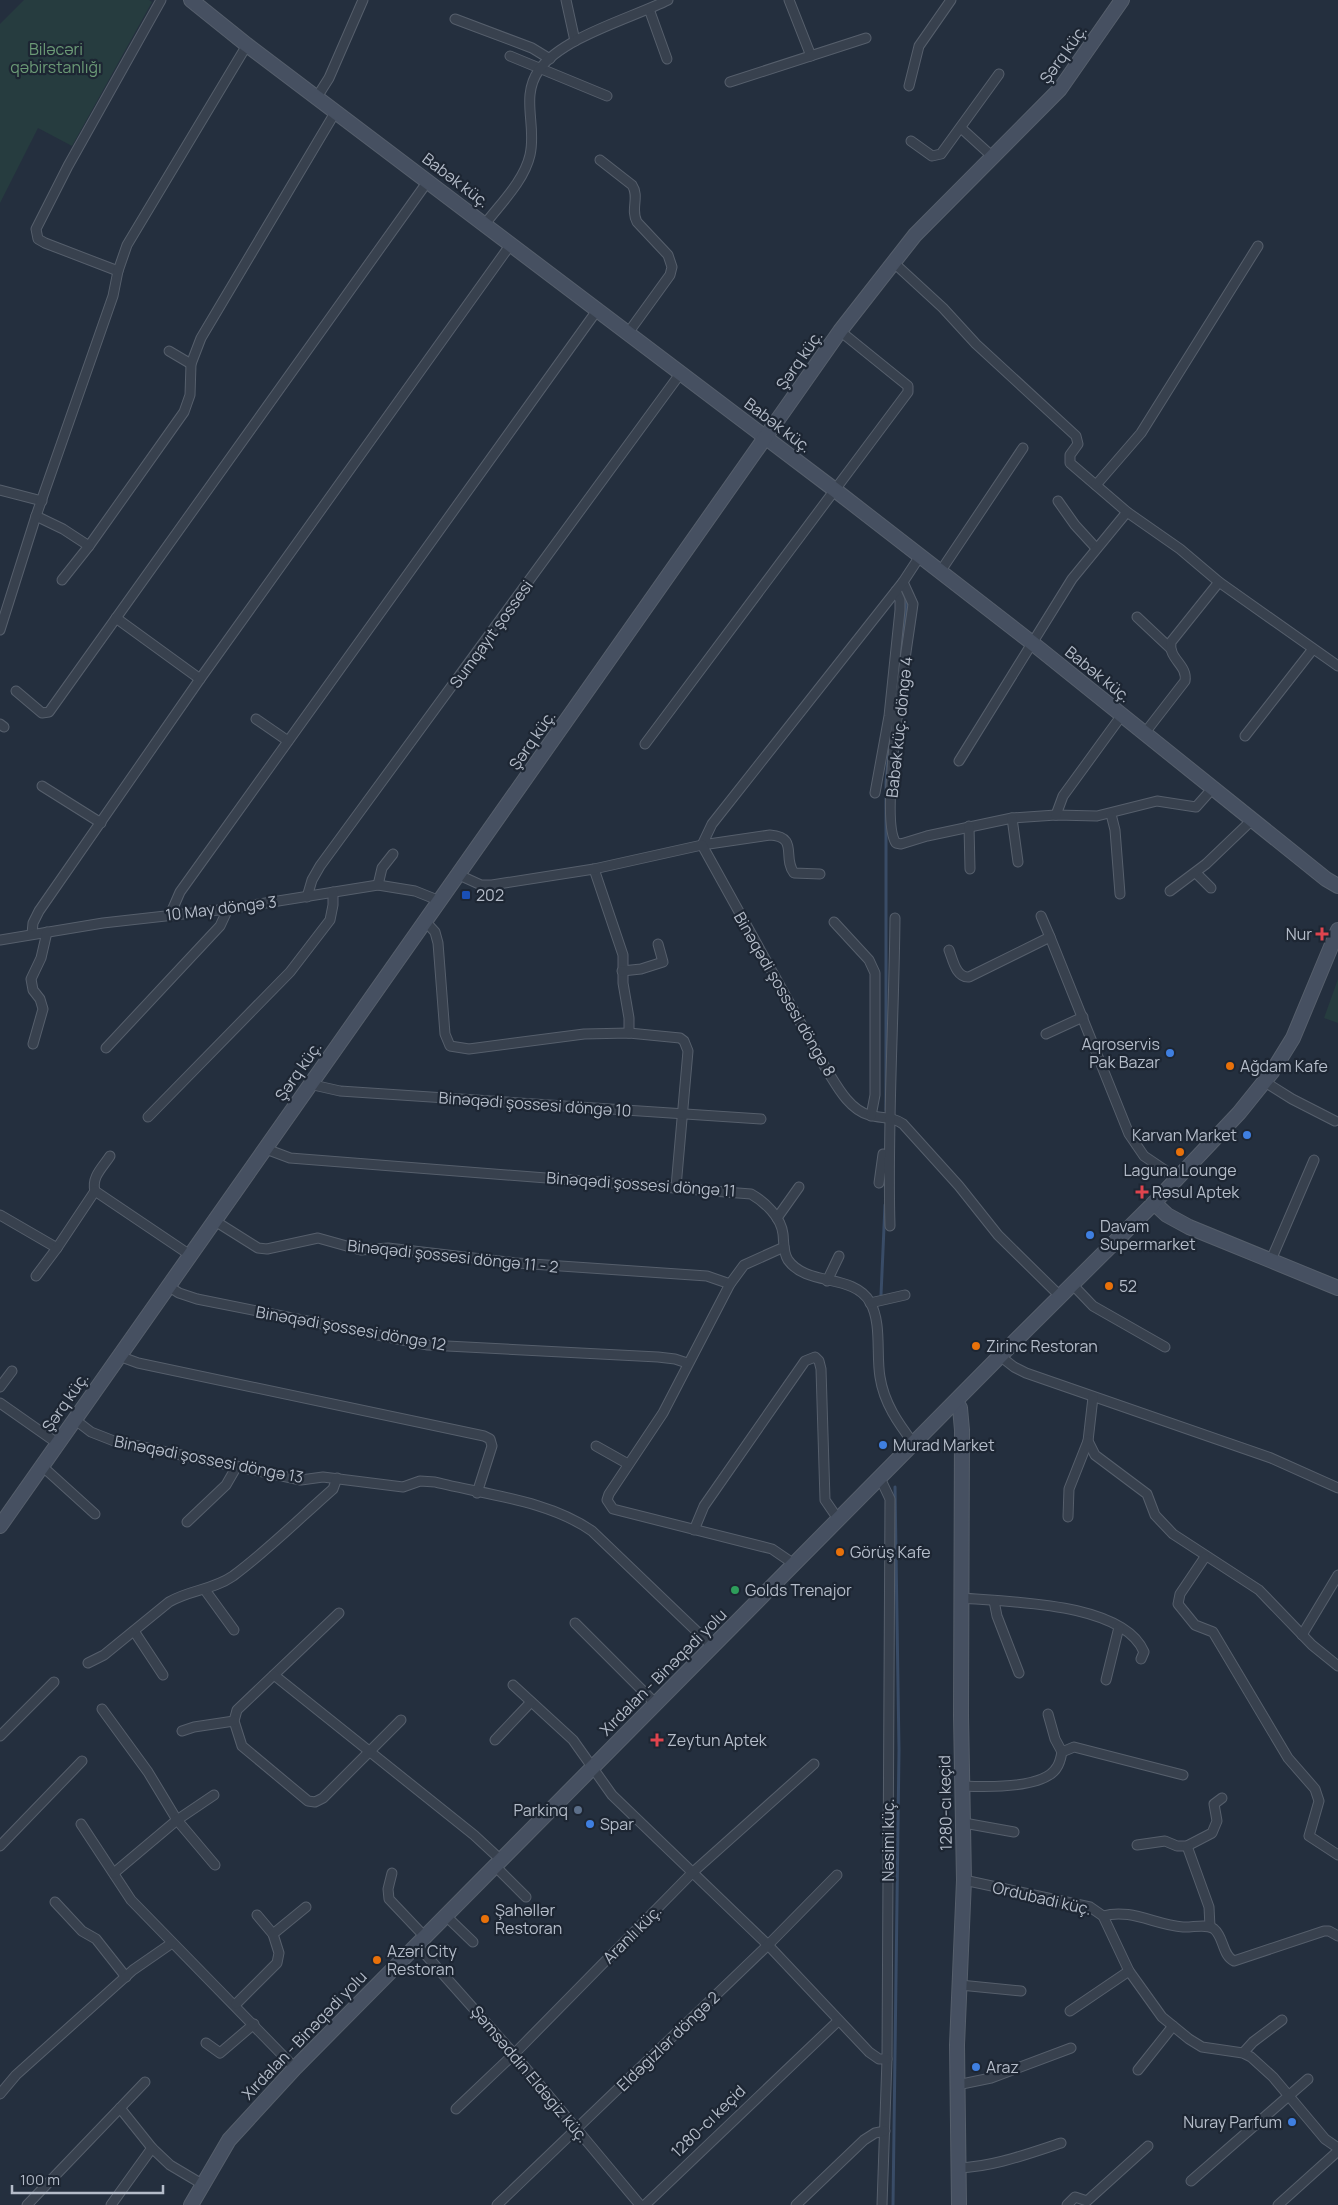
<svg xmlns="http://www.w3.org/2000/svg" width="1338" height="2205" viewBox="0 0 1338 2205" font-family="Manrope,sans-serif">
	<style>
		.green { fill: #263c3f }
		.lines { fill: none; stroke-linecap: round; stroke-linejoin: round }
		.stream { stroke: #394c67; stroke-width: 3 }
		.street-casing { stroke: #565f6c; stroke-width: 11 }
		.secondary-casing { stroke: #565f6c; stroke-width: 16 }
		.street { stroke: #38414e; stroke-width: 9 }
		.secondary { stroke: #465061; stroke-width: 14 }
		.transit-dot { fill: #1a4fb4; stroke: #1d2633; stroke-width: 2 }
		.health-dot { fill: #e0444e; stroke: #1d2633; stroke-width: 2 }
		.shop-dot { fill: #3f7fe0; stroke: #1d2633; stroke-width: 2 }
		.food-dot { fill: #e8710a; stroke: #1d2633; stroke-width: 2 }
		.leisure-dot { fill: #2e9e5b; stroke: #1d2633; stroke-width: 2 }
		.service-dot { fill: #5c6f8a; stroke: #1d2633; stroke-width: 2 }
		.labels { text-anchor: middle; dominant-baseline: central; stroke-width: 4.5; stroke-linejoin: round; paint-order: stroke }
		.park-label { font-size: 16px; fill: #6b9a76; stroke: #1d2633 }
		.street-label { font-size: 16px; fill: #b4bcc9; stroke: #1d2633 }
		.poi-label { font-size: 16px; fill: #b4bcc9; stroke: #1d2633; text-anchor: start }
	</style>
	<rect width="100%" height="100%" fill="#242f3e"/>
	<g class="green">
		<polygon points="24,0 149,0 152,2 72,146 38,128 0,203 0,24"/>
		<polygon points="1338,979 1338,1023 1324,1018"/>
	</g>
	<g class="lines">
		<g class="stream">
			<polyline points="897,683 907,599"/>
			<polyline points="886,1110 886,782 891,729"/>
			<polyline points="881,1295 885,1205"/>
			<polyline points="893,2205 899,1750 895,1487"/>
		</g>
		<g class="street-casing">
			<g id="street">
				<polyline points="566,0 575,41"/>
				<polyline points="789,0 811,56"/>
				<polyline points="649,9 667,59"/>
				<polyline points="455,19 532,48 550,59"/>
				<polyline points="510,56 607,96"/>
				<polyline points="730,82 866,38"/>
				<polyline points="909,86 919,46 951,0"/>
				<polyline points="317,97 329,78 363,0"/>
				<polyline points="961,128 994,158"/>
				<polyline points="911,141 932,156 941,154 999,74"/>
				<path d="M 600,160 L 632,185 C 640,197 630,209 637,222 L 668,255 L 672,267 L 670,275 L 628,333"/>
				<path d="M 485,224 C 501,203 524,181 530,155 C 537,125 520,97 539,70 C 562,37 632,18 668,0"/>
				<polyline points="893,262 943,308 976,344 1076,436 1078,444 1070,455 1070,463 1127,512 1180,549 1219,582 1338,666"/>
				<polyline points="118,271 45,243 38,239 36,229 68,166 161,0"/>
				<polyline points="169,351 191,364"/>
				<polyline points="1096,485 1141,433 1258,246"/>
				<polyline points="0,490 42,501"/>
				<polyline points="1058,501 1075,525 1096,548"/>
				<polyline points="36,516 63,529 89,546 184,412 190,395 191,364 201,338 336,111"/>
				<polyline points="940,572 1023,448"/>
				<polyline points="62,580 89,546"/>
				<path d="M 903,582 L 913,604 C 908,642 878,819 896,843 L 901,844 L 927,836 L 1012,818 L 1056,815 L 1097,816 L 1157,801 L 1196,807 L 1212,789"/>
				<polyline points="1137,617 1170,648"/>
				<polyline points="116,618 200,679"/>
				<polyline points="0,630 36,516 113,296 118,271 127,245 247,45"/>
				<polyline points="16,691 42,713 49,712 428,181"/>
				<polyline points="256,719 288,741"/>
				<polyline points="0,724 4,727"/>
				<path d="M 1144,734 L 1185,681 C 1188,665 1168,659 1171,642 L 1219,582"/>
				<polyline points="1245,736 1313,649"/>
				<polyline points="645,744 908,392 908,386 840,331"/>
				<polyline points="959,761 1072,579 1127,512"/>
				<polyline points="42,786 101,823"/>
				<polyline points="875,793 889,716 900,610 900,600 896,591"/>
				<polyline points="1111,814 1115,830 1120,894"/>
				<polyline points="1056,815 1063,796 1122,715"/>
				<polyline points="1012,818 1018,862"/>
				<polyline points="969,826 970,869"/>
				<polyline points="594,869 623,955 623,983 629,1018 629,1033"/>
				<polyline points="1196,873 1211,888"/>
				<path d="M 820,874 L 794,873 C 782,857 799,837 770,835 L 702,845 L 712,824 L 903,582 L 920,556"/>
				<path d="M 459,875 L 481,885 L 492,885 L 594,869 L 702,845 L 825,1067 C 836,1084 848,1109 869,1115 C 882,1119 892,1116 903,1124 L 959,1186 L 998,1235 L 1060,1296"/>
				<polyline points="378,885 382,868 393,854"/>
				<polyline points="1170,891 1206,864 1252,820"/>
				<polyline points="307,897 312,880 320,866 680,374"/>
				<polyline points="170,915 180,892 598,309"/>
				<polyline points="1041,916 1050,937"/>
				<polyline points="425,921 435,932 438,943 445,1034 450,1046 469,1049 584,1034 629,1033 680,1038 684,1041 688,1051 676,1187"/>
				<polyline points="834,922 869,960 875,973 875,1095 871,1116"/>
				<polyline points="32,934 33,923 39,911 200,679 511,244"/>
				<polyline points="0,940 103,923 228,909 378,885 415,891 440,901"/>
				<path d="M 949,950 C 953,960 956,978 969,977 L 1050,937 L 1129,1134 L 1144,1156 L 1178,1179"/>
				<polyline points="622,971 641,969 663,962 658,944"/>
				<polyline points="1046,1034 1083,1017"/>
				<polyline points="33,1044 43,1009 40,999 33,990 31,979 41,958 47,932"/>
				<polyline points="106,1048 220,926 228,909"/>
				<polyline points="1265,1082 1292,1099 1335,1121"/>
				<polyline points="309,1084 340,1091 761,1119"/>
				<polyline points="148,1117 290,972 330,920 333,905 333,892"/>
				<path d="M 266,1149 L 290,1158 L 751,1194 C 765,1202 781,1217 783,1234 C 784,1243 783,1252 788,1260 C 807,1287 853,1273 870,1302 C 882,1323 876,1354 880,1377 C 884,1403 898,1423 914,1444"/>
				<polyline points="879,1183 883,1154"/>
				<path d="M 95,1191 C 91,1177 103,1167 110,1156"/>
				<polyline points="0,1215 57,1248 95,1191 190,1255"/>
				<polyline points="777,1218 799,1187"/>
				<polyline points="215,1221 258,1248 267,1249 318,1238 361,1250 388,1248 517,1263 707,1276 730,1284"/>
				<path d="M 890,1226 C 887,1124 894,1021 895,918"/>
				<polyline points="784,1247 744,1265 730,1284 663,1413 609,1494 607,1500 613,1509 772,1549 794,1564"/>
				<polyline points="1271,1260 1314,1160"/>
				<polyline points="36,1276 57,1248"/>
				<polyline points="827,1281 839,1256"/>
				<polyline points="1072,1284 1093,1306 1165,1347"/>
				<polyline points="168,1286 179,1293 197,1299 428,1345 658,1357 675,1359 687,1363"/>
				<polyline points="870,1303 905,1295"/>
				<polyline points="119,1356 138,1363 484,1436 490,1439 492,1446 477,1493"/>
				<polyline points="1000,1356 1014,1367 1026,1373 1271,1458 1338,1488"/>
				<polyline points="0,1387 12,1371"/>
				<polyline points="1093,1397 1088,1441 1095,1455 1147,1494 1155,1515 1173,1534 1259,1590 1312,1645 1338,1666"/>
				<polyline points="0,1403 57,1443"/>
				<path d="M 74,1419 L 91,1432 L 114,1441 L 301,1480 L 323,1477 L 403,1487 L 420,1481 L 435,1482 C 486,1495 548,1500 592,1531 L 712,1646"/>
				<polyline points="596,1446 628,1464"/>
				<polyline points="42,1466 95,1514"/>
				<polyline points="880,1478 890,1499 887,2059 882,2205"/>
				<polyline points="1068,1517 1069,1489 1088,1441"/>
				<polyline points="187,1522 226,1485 237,1466"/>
				<polyline points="694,1530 704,1506 805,1361 815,1357 819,1361 821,1369 825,1500 838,1519"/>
				<polyline points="1205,1557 1180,1594 1178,1604 1195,1625 1213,1632 1288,1758 1315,1789 1319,1801 1309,1836 1338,1855"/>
				<polyline points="205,1590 234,1630"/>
				<path d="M 962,1598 C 1008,1602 1123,1602 1144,1652 L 1141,1659"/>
				<polyline points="994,1601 997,1616 1019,1673"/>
				<polyline points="339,1613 237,1710 234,1721 242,1746 308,1801 315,1802 323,1798 401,1720"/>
				<polyline points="575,1623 656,1704"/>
				<polyline points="134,1631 163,1675"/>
				<polyline points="1302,1635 1338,1575"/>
				<path d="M 88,1663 L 104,1655 L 169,1602 C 189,1590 213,1590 233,1576 C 268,1550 300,1518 333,1489 L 337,1478"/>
				<polyline points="274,1675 474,1835 501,1860"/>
				<polyline points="1106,1680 1119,1627"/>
				<polyline points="513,1685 573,1740 612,1795 768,1945 869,2052 879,2059 887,2059"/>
				<polyline points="102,1709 148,1772 177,1820 215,1865"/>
				<polyline points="1048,1714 1055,1739 1062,1752"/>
				<polyline points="182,1731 194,1727 234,1721"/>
				<polyline points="0,1736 54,1682"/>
				<polyline points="495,1740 531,1702"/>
				<path d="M 963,1786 C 985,1787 1045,1789 1057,1767 C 1060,1763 1061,1757 1062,1752 L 1074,1747 L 1183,1775"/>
				<polyline points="964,1823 1014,1832"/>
				<polyline points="81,1824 131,1900 295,2068"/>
				<polyline points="1137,1845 1165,1841 1177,1846 1187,1846 1212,1833 1217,1821 1214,1804 1222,1798"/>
				<polyline points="0,1846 82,1761"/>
				<polyline points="1187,1846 1209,1907 1210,1927"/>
				<polyline points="495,1866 526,1897"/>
				<polyline points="114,1873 177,1820 214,1795"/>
				<polyline points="392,1873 388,1889 389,1899 425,1937"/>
				<polyline points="964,1880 1090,1907 1103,1916 1129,1971 1162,2017 1189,2039 1202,2047 1243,2053 1251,2057 1273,2077 1325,2139 1338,2148"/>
				<polyline points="55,1902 82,1931 96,1939 126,1977"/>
				<polyline points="257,1915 273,1934"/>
				<polyline points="446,1916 473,1942"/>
				<path d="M 1103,1916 C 1131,1908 1155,1925 1183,1927 C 1192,1928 1206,1923 1214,1929 C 1224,1937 1222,1955 1234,1961 L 1324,1931 L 1329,1931 L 1338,1936"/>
				<polyline points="417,1945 514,2054 640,2205"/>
				<polyline points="960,1985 1021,1991"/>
				<polyline points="236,2004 277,1963 279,1953 273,1934 306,1907"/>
				<polyline points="1070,2011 1129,1971"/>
				<polyline points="206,2043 220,2053 254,2024"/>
				<polyline points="1243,2053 1253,2042 1282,2020"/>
				<polyline points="1138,2070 1173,2026"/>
				<polyline points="957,2085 991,2078 1071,2048"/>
				<polyline points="0,2094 16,2075 133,1970 172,1943"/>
				<polyline points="120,2108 152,2148 170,2165 202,2184"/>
				<polyline points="456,2109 514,2054 692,1873 814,1764"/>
				<path d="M 958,2168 C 993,2167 1027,2154 1061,2143"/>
				<polyline points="1191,2181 1308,2079"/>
				<polyline points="27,2205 145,2082"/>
				<polyline points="111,2205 152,2148"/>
				<polyline points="497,2205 768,1945 837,1875"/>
				<polyline points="645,2205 838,2021"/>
				<polyline points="796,2205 864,2140 875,2133 885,2131"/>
				<polyline points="1067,2205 1075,2197 1087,2201 1148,2146"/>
				<polyline points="1278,2205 1338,2151"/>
			</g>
		</g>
		<g class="secondary-casing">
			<g id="secondary">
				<polyline points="191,0 247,45 835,490 1031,642 1326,879 1338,886"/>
				<polyline points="1154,1203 1167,1215 1189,1227 1338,1288"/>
				<polyline points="956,1402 960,1408 962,1430 961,1716 964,1880 957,2045 959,2205"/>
				<polyline points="0,1526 840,331 915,235 1060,89 1122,0"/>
				<polyline points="191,2205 229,2140 295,2068 1000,1356 1154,1203 1239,1113 1272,1072 1293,1038 1338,930"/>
			</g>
		</g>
		<use href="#street" class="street"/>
		<use href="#secondary" class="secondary"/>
	</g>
	<rect class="transit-dot" x="461" y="890" width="10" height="10" rx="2.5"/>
	<g class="health-dot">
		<path d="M1319.5 926.5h5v5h5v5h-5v5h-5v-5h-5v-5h5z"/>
		<path d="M1139.5 1184.5h5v5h5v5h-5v5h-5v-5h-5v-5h5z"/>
		<path d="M654.5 1732.5h5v5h5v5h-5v5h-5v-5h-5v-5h5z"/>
	</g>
	<g class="shop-dot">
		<circle cx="1170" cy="1053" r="5"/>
		<circle cx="1247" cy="1135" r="5"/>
		<circle cx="1090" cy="1235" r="5"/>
		<circle cx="883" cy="1445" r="5"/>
		<circle cx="590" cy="1824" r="5"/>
		<circle cx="976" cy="2067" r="5"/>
		<circle cx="1292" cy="2122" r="5"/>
	</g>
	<g class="food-dot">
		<circle cx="1230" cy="1066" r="5"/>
		<circle cx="1180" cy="1152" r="5"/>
		<circle cx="1109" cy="1286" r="5"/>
		<circle cx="976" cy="1346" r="5"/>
		<circle cx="840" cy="1552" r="5"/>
		<circle cx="485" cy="1919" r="5"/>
		<circle cx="377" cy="1960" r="5"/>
	</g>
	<circle class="leisure-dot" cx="735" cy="1590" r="5"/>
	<circle class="service-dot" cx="578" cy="1810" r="5"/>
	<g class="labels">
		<g class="park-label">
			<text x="56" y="49">Biləcəri<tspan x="56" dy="18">qəbirstanlığı</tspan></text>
		</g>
		<g class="street-label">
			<text transform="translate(1063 54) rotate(-54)">Şərq küç.</text>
			<text transform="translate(456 180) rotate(37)">Babək küç.</text>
			<text transform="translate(799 360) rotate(-55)">Şərq küç.</text>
			<text transform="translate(778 425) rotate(37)">Babək küç.</text>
			<text transform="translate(491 634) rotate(-54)">Sumqayıt şossesi</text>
			<text transform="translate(1098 674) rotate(39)">Babək küç.</text>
			<text transform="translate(899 727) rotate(-84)">Babək küç. döngə 4</text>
			<text transform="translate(532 740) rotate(-55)">Şərq küç.</text>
			<text transform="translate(221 908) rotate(-7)">10 May döngə 3</text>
			<text transform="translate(785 994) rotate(60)">Binəqədi şossesi döngə 8</text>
			<text transform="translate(298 1071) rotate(-55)">Şərq küç.</text>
			<text transform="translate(535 1104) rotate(4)">Binəqədi şossesi döngə 10</text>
			<text transform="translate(641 1184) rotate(4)">Binəqədi şossesi döngə 11</text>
			<text transform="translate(453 1256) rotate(6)">Binəqədi şossesi döngə 11 - 2</text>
			<text transform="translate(351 1328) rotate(10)">Binəqədi şossesi döngə 12</text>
			<text transform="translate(65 1402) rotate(-55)">Şərq küç.</text>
			<text transform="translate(209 1459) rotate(11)">Binəqədi şossesi döngə 13</text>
			<text transform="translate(663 1672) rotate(-45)">Xırdalan - Binəqədi yolu</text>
			<text transform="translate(945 1803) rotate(-91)">1280-cı keçid</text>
			<text transform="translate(888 1840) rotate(-90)">Nəsimi küç.</text>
			<text transform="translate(1042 1898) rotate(13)">Ordubadi küç.</text>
			<text transform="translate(632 1934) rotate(-45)">Aranlı küç.</text>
			<text transform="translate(304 2035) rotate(-46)">Xırdalan - Binəqədi yolu</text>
			<text transform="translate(668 2041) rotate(-44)">Eldəgizlər döngə 2</text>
			<text transform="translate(530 2074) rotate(50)">Şəmsəddin Eldəgiz küç.</text>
			<text transform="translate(708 2121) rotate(-44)">1280-cı keçid</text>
		</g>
		<g class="poi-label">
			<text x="476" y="895">202</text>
			<text x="1312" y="934" text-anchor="end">Nur</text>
			<text x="1160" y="1044" text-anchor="end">Aqroservis<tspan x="1160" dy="18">Pak Bazar</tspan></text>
			<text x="1240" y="1066">Ağdam Kafe</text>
			<text x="1237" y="1135" text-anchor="end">Karvan Market</text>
			<text x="1180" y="1170" text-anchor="middle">Laguna Lounge</text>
			<text x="1152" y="1192">Rəsul Aptek</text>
			<text x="1100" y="1226">Davam<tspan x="1100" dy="18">Supermarket</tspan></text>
			<text x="1119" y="1286">52</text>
			<text x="986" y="1346">Zirinc Restoran</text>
			<text x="893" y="1445">Murad Market</text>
			<text x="850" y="1552">Görüş Kafe</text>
			<text x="745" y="1590">Golds Trenajor</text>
			<text x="667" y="1740">Zeytun Aptek</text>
			<text x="568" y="1810" text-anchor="end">Parkinq</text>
			<text x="600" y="1824">Spar</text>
			<text x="495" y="1910">Şahəllər<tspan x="495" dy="18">Restoran</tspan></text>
			<text x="387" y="1951">Azəri City<tspan x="387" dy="18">Restoran</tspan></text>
			<text x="986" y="2067">Araz</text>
			<text x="1282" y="2122" text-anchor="end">Nuray Parfum</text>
		</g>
	</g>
	<path d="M12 2185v8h151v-8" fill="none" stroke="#b4bcc9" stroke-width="2.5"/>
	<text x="20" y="2185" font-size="15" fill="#b4bcc9" stroke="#1d2633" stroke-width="4" paint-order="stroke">100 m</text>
</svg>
